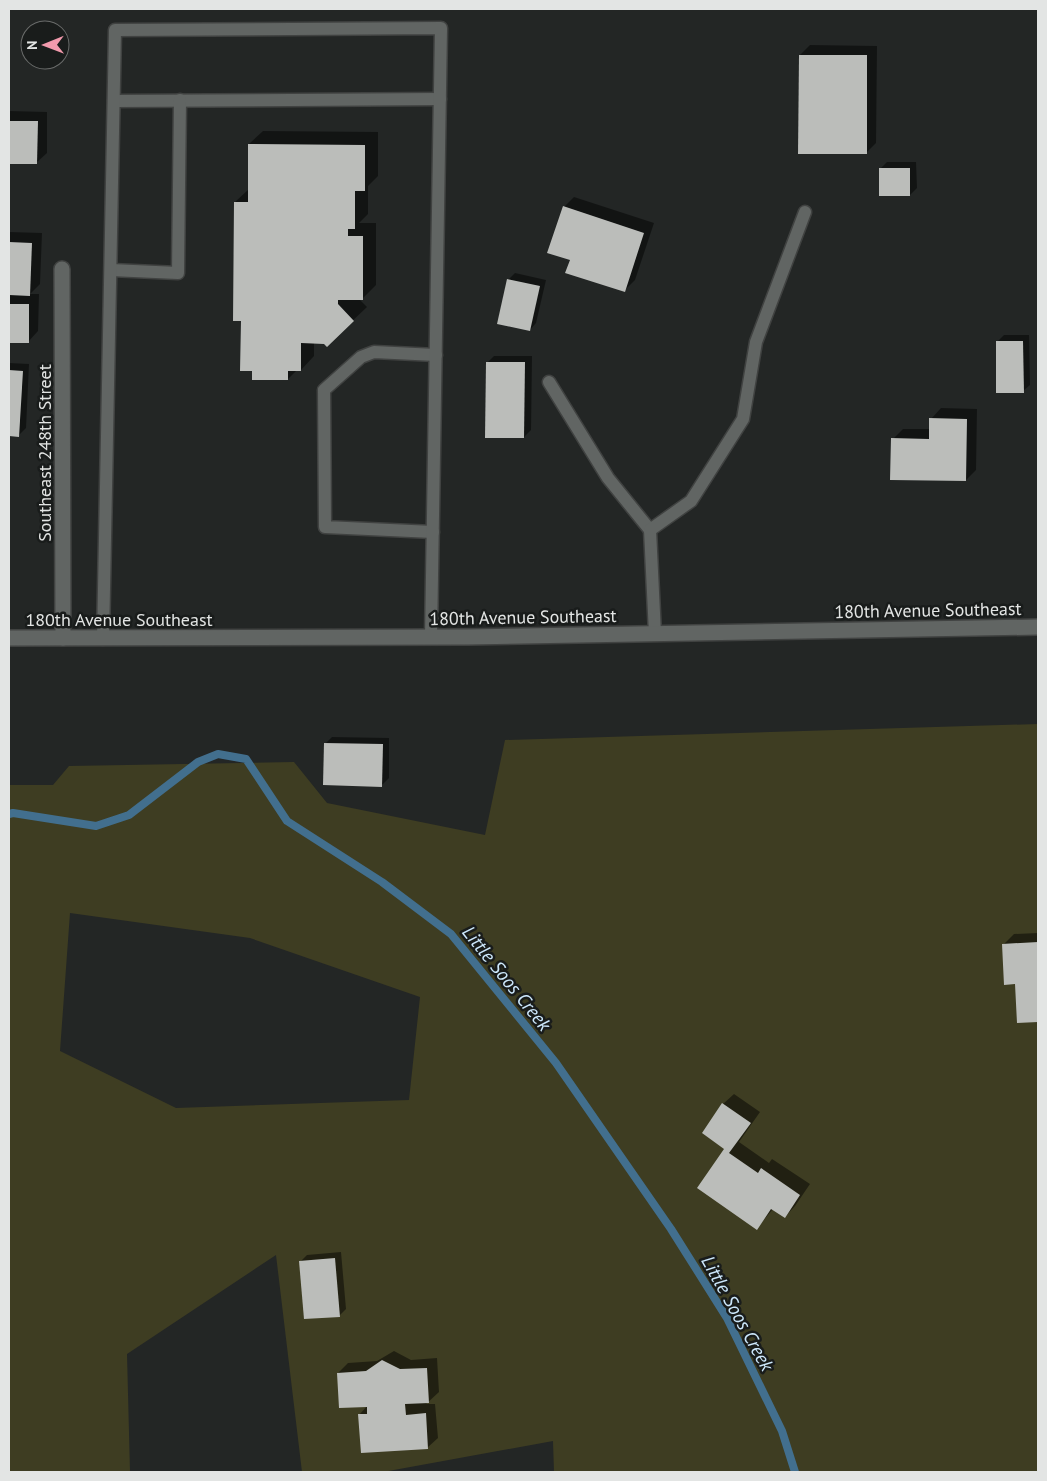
<svg xmlns="http://www.w3.org/2000/svg" width="1047" height="1481" viewBox="0 0 1047 1481" font-family="'PT Sans',sans-serif">
	<style>
		.green { fill: #3e3d22; fill-rule: evenodd }
		.shadow { fill: #0007 }
		.lines { fill: none; stroke-linecap: round; stroke-linejoin: round }
		.stream { stroke: #426f8e; stroke-width: 8 }
		.building { fill: #bbbdba }
		.service-casing { stroke: #404241; stroke-width: 15 }
		.minor-casing { stroke: #404241; stroke-width: 18 }
		.tertiary-casing { stroke: #404241; stroke-width: 18 }
		.service { stroke: #616563; stroke-width: 12 }
		.minor { stroke: #616563; stroke-width: 15 }
		.tertiary { stroke: #616563; stroke-width: 15 }
		.labels { text-anchor: middle; dominant-baseline: central; stroke-width: 5; stroke-linejoin: round; paint-order: stroke }
		.street-label { font-size: 18px; fill: #e3e5e4; stroke: #191c1b }
		.water-label { font-size: 19px; font-style: italic; fill: #cde8fc; stroke: #191c1b }
	</style>
	<rect width="100%" height="100%" fill="#232625"/>
	<path class="green" d="M 1038,724 L 1038,1472 L 554,1472 L 553,1441 L 383,1472 L 302,1472 L 276,1255 L 127,1354 L 130,1472 L 9,1472 L 9,785 L 53,785 L 69,766 L 294,762 L 327,803 L 485,835 L 505,740 ZM 70,913 L 250,938 L 420,997 L 409,1100 L 176,1108 L 60,1051 Z"/>
	<g class="shadow">
		<polygon points="810,45 877,46 876,143 866,153 800,55"/>
		<polygon points="9,111 47,112 47,153 36,163 9,163"/>
		<polygon points="263,131 378,132 378,176 368,186 368,214 359,223 376,223 376,285 362,299 359,299 367,307 327,345 324,342 314,342 314,356 301,370 297,370 288,379 253,370 242,320 235,202 249,189 249,144"/>
		<polygon points="887,162 916,162 917,188 910,195 880,169"/>
		<polygon points="574,197 654,223 635,280 624,291 572,259 564,207"/>
		<polygon points="9,232 42,233 40,284 30,294 39,294 38,331 28,342 9,342"/>
		<polygon points="515,273 546,280 536,323 530,330 508,280"/>
		<polygon points="1004,335 1029,335 1030,385 1023,391 997,342"/>
		<polygon points="494,356 532,356 531,430 524,437 487,363"/>
		<polygon points="9,363 29,364 26,428 19,435 9,435"/>
		<polygon points="941,408 977,409 976,470 966,480 893,439 903,429 930,429 931,419"/>
		<polygon points="332,737 389,738 389,778 382,785 325,744"/>
		<polygon points="1038,933 1038,1021 1018,1022 1016,983 1004,944 1014,934"/>
		<polygon points="734,1094 760,1112 739,1142 769,1163 772,1159 810,1184 795,1206 785,1217 773,1209 757,1228 726,1148 723,1104"/>
		<polygon points="341,1252 346,1309 339,1316 300,1262 307,1255"/>
		<polygon points="394,1351 411,1360 437,1358 439,1392 426,1404 435,1404 438,1438 427,1448 359,1415 368,1405 338,1373 348,1363 377,1361"/>
	</g>
	<g class="lines">
		<polyline class="stream" points="9,814 13,813 96,826 129,815 198,762 218,754 246,759 287,821 382,882 451,934 556,1063 671,1229 727,1318 782,1431 795,1472"/>
	</g>
	<g class="building">
		<polygon points="799,55 867,55 867,154 798,154"/>
		<polygon points="9,121 38,121 37,164 9,164"/>
		<polygon points="248,144 365,145 365,191 355,191 355,229 348,229 348,236 363,236 363,300 338,300 338,304 354,321 327,347 324,344 301,343 301,371 288,371 288,380 252,380 252,371 240,371 241,321 233,321 234,202 248,202"/>
		<rect x="879" y="168" width="31" height="28"/>
		<polygon points="563,206 644,233 625,292 565,273 570,260 547,253"/>
		<polygon points="9,242 32,243 30,296 9,295"/>
		<polygon points="507,279 540,286 530,331 497,324"/>
		<rect x="9" y="304" width="20" height="39"/>
		<polygon points="996,341 1023,341 1024,393 996,393"/>
		<polygon points="486,362 525,362 524,438 485,438"/>
		<polygon points="9,370 23,371 19,437 9,436"/>
		<polygon points="929,418 967,419 966,481 890,480 891,438 929,439"/>
		<polygon points="324,743 383,744 382,787 323,785"/>
		<polygon points="1038,942 1038,1022 1017,1023 1015,984 1004,985 1002,944"/>
		<polygon points="722,1103 751,1123 729,1153 758,1173 761,1168 800,1195 785,1218 771,1209 757,1230 697,1188 724,1149 702,1133"/>
		<polygon points="335,1258 340,1317 304,1319 299,1261"/>
		<polygon points="382,1360 400,1369 427,1368 429,1403 405,1404 406,1415 426,1413 428,1449 361,1453 358,1414 367,1414 367,1407 339,1408 337,1373 366,1371"/>
	</g>
	<g class="lines">
		<g class="service-casing">
			<g id="service">
				<polyline points="114,101 440,99"/>
				<polyline points="111,270 178,273 180,100"/>
				<polyline points="549,382 608,478 650,530"/>
				<polyline points="433,532 325,527 324,390 361,357 374,352 436,355"/>
				<polyline points="655,634 650,530 691,501 743,419 756,342 805,212"/>
				<polyline points="103,639 115,30 441,28 431,637"/>
			</g>
		</g>
		<g class="minor-casing">
			<polyline id="minor" points="62,269 63,638"/>
		</g>
		<g class="tertiary-casing">
			<polyline id="tertiary" points="9,638 468,637 1038,627"/>
		</g>
		<use href="#service" class="service"/>
		<use href="#minor" class="minor"/>
		<use href="#tertiary" class="tertiary"/>
	</g>
	<g class="labels">
		<g class="street-label">
			<text transform="translate(44 453) rotate(-90)">Southeast 248th Street</text>
			<text transform="translate(928 610) rotate(-1)">180th Avenue Southeast</text>
			<text transform="translate(523 617) rotate(-1)">180th Avenue Southeast</text>
			<text x="119" y="619">180th Avenue Southeast</text>
		</g>
		<g class="water-label">
			<text transform="translate(507 978) rotate(51)">Little Soos Creek</text>
			<text transform="translate(738 1313) rotate(61)">Little Soos Creek</text>
		</g>
	</g>
	<rect width="1047" height="1481" fill="none" stroke="#e3e5e4" stroke-width="20"/>
	<g transform="translate(45 45) rotate(269)"><circle r="24" fill="#191c1b" stroke="#6a6c6b"/>
	<path d="M0-4L9 19L0 12L-9 19Z" fill="#f29aad"/>
	<text y="-8" font-size="14" font-weight="bold" text-anchor="middle" fill="#e3e5e4">N</text>
	</g>
</svg>
